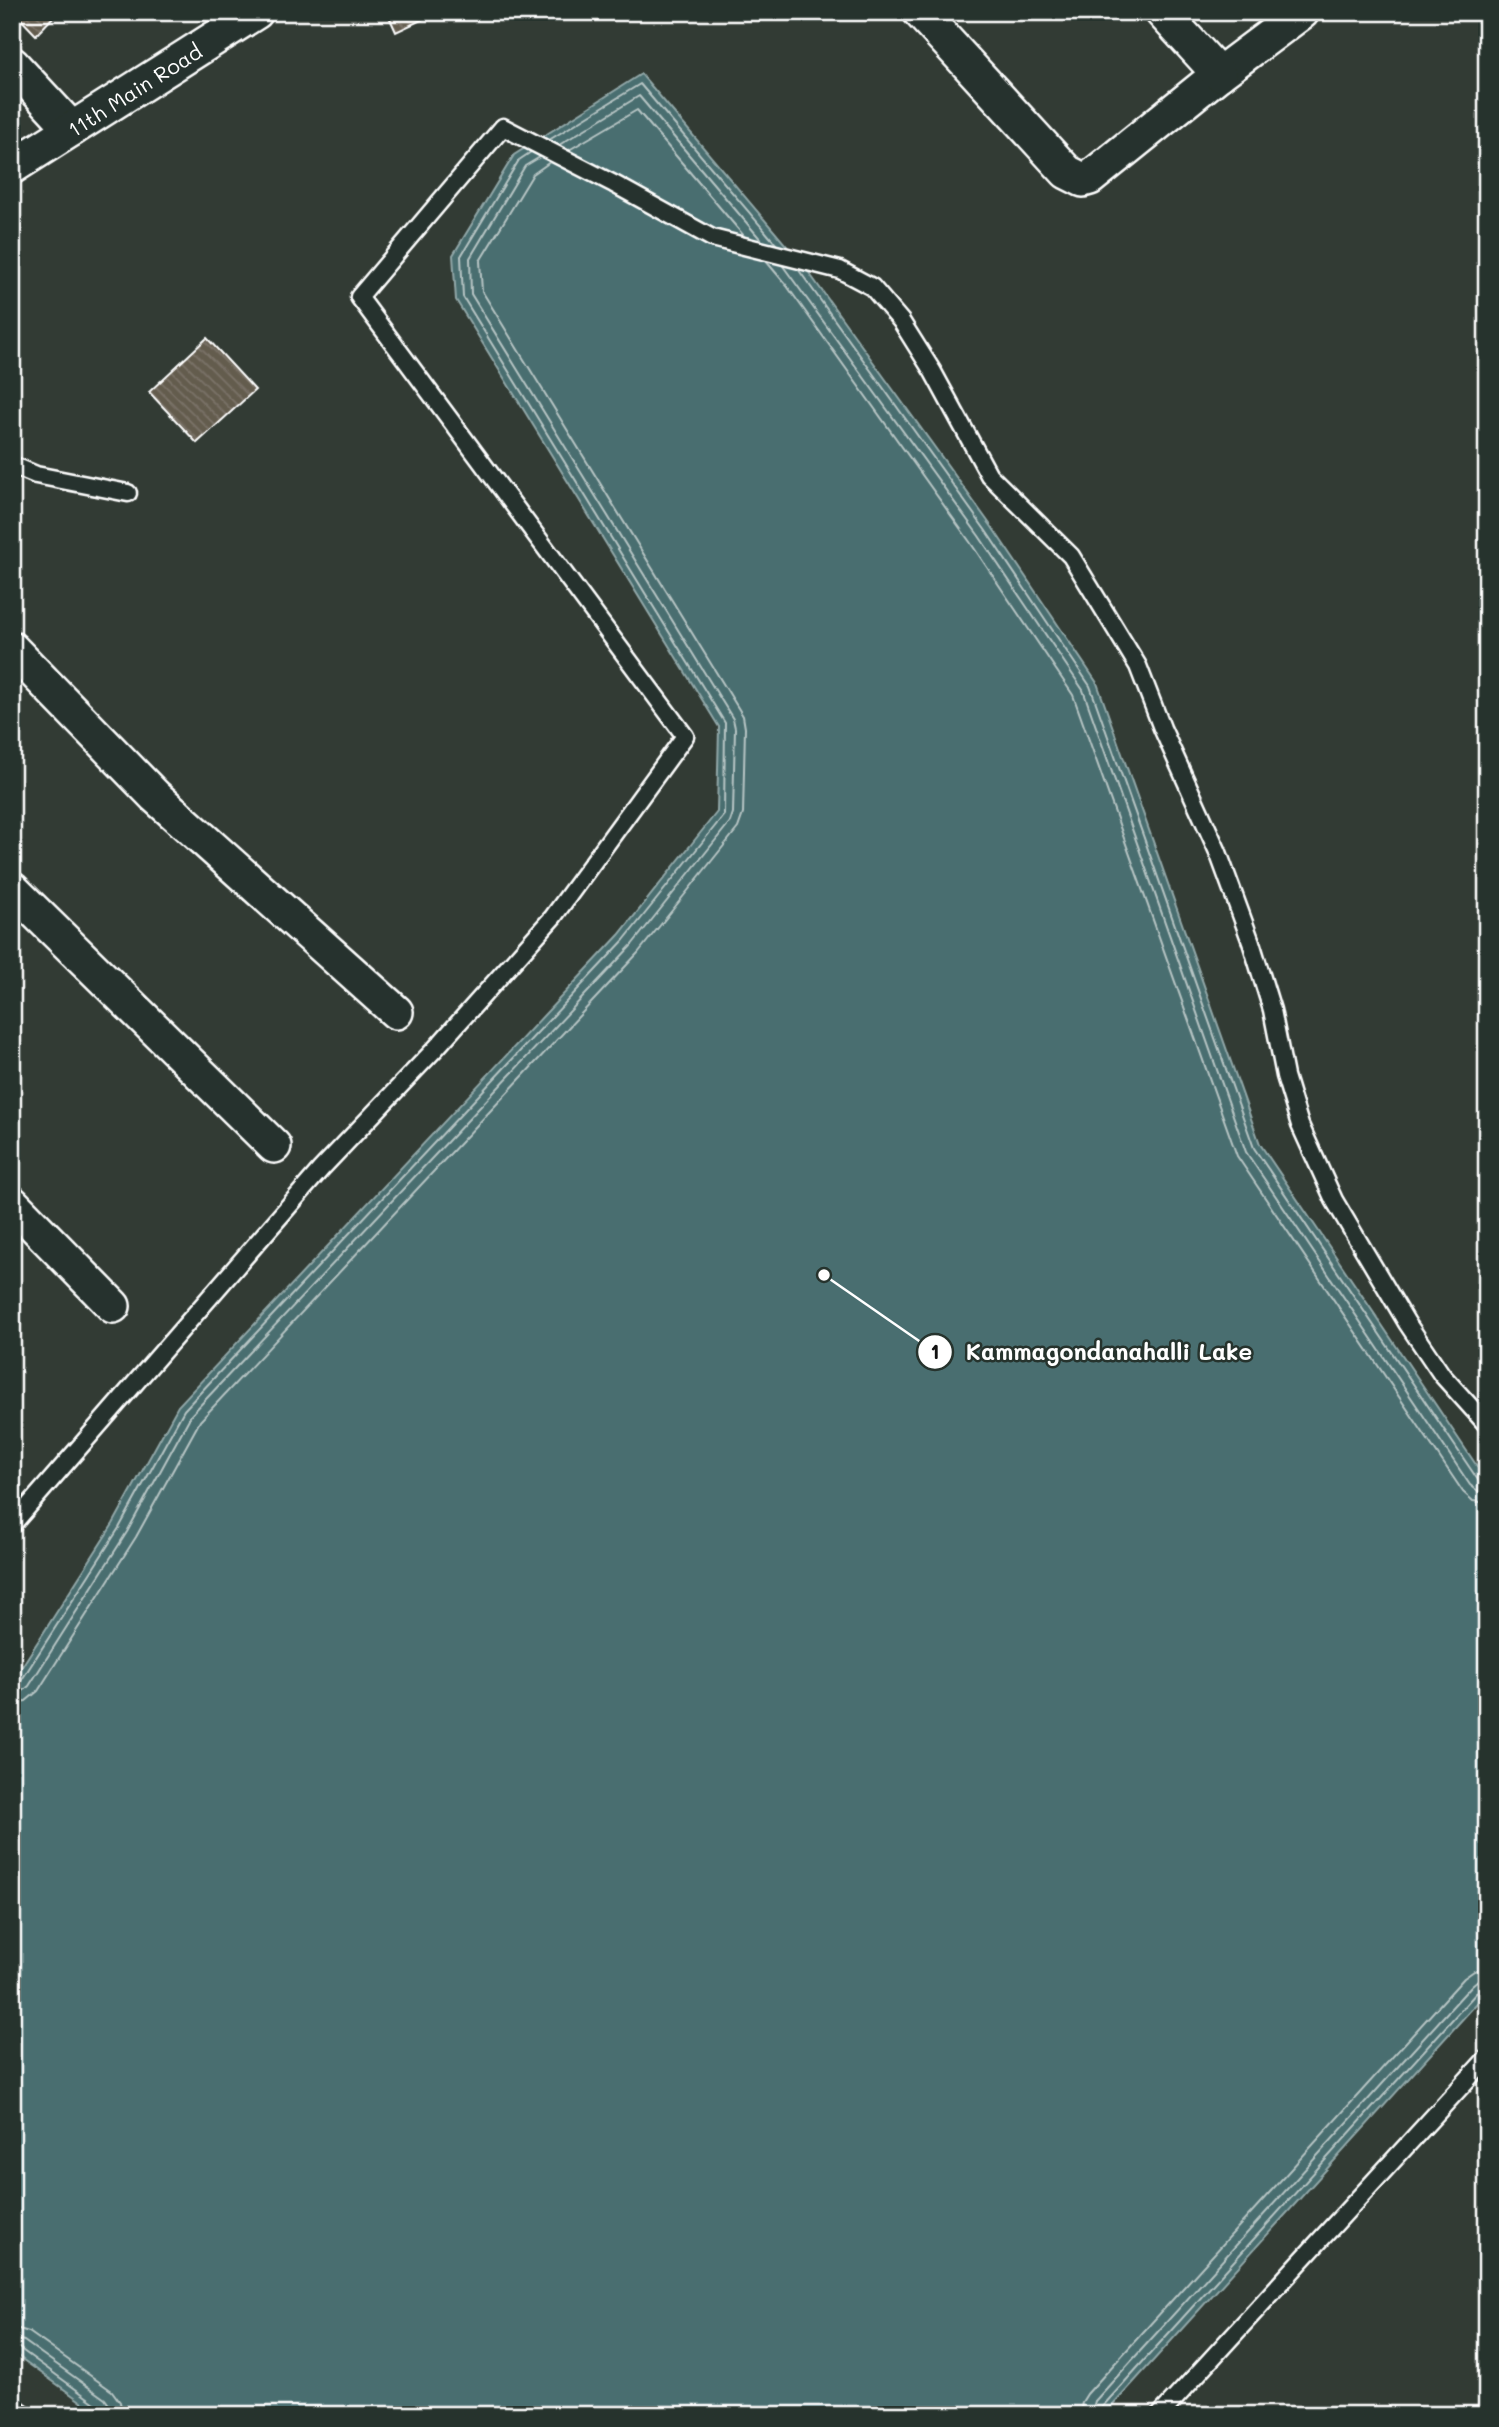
<svg xmlns="http://www.w3.org/2000/svg" width="1499" height="2427" viewBox="0 0 1499 2427" font-family="Mali,sans-serif">
	<style>
		.water { fill: #4a6e6f; stroke: #92a8a9; stroke-width: 2 }
		.lines { fill: none; stroke-linecap: round; stroke-linejoin: round }
		.shore { stroke: #b7c5c5; stroke-width: 2 }
		.building { fill: url(#building-back-hatch); stroke: #fff; stroke-width: 2 }
		.lane-casing { stroke: #fff; stroke-width: 21 }
		.street-casing { stroke: #fff; stroke-width: 38 }
		.lane { stroke: #26332d; stroke-width: 16 }
		.street { stroke: #26332d; stroke-width: 33 }
		.labels { text-anchor: middle; dominant-baseline: central; stroke-width: 5; stroke-linejoin: round; paint-order: stroke }
		.street-label { font-size: 21px; fill: #fff; stroke: #26332d }
		.leader { fill: none; stroke: #fff; stroke-width: 2.5 }
		.callout-dot { fill: #fff; stroke: #26332d; stroke-width: 2.5 }
		.mark-label { font-size: 21px; text-anchor: middle; font-weight: bold; fill: #111 }
		.callout-label { font-size: 23px; text-anchor: middle; font-weight: bold; fill: #fff; stroke: #26332d; stroke-width: 5; stroke-linejoin: round; paint-order: stroke }
	</style>
	<defs>
		<pattern id="building-back-hatch" width="6" height="6" patternUnits="userSpaceOnUse" patternTransform="scale(1.75)"><rect width="6" height="6" fill="#645c4e"/><path d="M-1 5l2 2M0 0l6 6M5-1l2 2" fill="none" stroke="#7b7469"/></pattern>
	</defs>
	<rect width="100%" height="100%" fill="#323b34"/>
	<filter id="ink" filterUnits="userSpaceOnUse"><feTurbulence type="fractalNoise" baseFrequency=".0143" numOctaves="2"/><feDisplacementMap in="SourceGraphic" scale="14" xChannelSelector="R" yChannelSelector="G"/><feConvolveMatrix kernelMatrix="1 2 1 2 8 2 1 2 1" color-interpolation-filters="sRGB"/></filter>
	<g filter="url(#ink)">
		<polygon class="water" points="641,74 807,270 992,527 1097,683 1260,1144 1487,1481 1487,1992 1104,2415 100,2415 12,2352 12,1682 113,1524 178,1406 619,935 717,812 719,727 456,300 453,255 514,155"/>
		<g class="lines">
			<g class="shore">
				<polyline points="549,140 640,84 776,244"/>
				<polyline points="559,145 639,96 762,241"/>
				<polyline points="569,150 637,110 744,236"/>
				<polyline points="766,261 787,286 970,542 1073,695 1237,1156 1463,1492 1473,1501 1487,1503"/>
				<polyline points="783,266 979,536 1083,690 1246,1152 1470,1485 1478,1491 1487,1493"/>
				<polyline points="798,269 986,531 1090,686 1254,1148 1478,1480 1487,1484"/>
				<polyline points="12,1685 21,1681 119,1528 184,1410 624,940 724,815 725,723 463,297 461,256 519,160 531,152"/>
				<polyline points="12,1694 22,1692 29,1686 127,1532 191,1415 631,946 730,822 733,813 735,728 733,719 471,294 470,258 525,166 540,157"/>
				<polyline points="12,1704 26,1701 38,1691 136,1537 200,1421 638,953 738,828 743,814 745,728 743,716 482,291 480,261 533,174 550,162"/>
				<polyline points="12,2327 29,2332 112,2391 120,2402 122,2415"/>
				<polyline points="12,2338 24,2341 105,2399 110,2406 111,2415"/>
				<polyline points="12,2347 19,2348 99,2406 103,2415"/>
				<polyline points="1080,2415 1082,2402 1087,2394 1464,1978 1474,1971 1487,1968"/>
				<polyline points="1091,2415 1095,2401 1472,1985 1478,1980 1487,1979"/>
				<polyline points="1100,2415 1102,2407 1478,1991 1487,1988"/>
			</g>
		</g>
		<g class="building">
			<polygon points="14,12 58,12 36,35"/>
			<polygon points="387,12 438,12 396,32"/>
			<polygon points="207,338 255,390 197,443 149,392"/>
		</g>
		<g class="lines">
			<g class="lane-casing">
				<g id="lane">
					<polyline points="12,465 36,475 128,493"/>
					<polyline points="12,1525 321,1169 436,1048 553,917 685,736 359,297 503,127 614,184 712,238 840,270 872,287 901,321 933,372 989,475 1071,556 1138,666 1162,728 1218,852 1251,942 1272,1010 1285,1076 1300,1125 1334,1200 1407,1323 1442,1375 1487,1425"/>
					<polyline points="12,2405 26,2415"/>
					<polyline points="1160,2415 1487,2058"/>
				</g>
			</g>
			<g class="street-casing">
				<g id="street">
					<polyline points="920,12 1067,172 1083,180 1090,178 1219,74 1302,12"/>
					<polyline points="1162,12 1219,74"/>
					<polyline points="12,64 72,129"/>
					<path id="s1" d="M 12,167 L 256,12"/>
					<polyline points="12,649 155,796 396,1012"/>
					<polyline points="12,889 274,1146"/>
					<polyline points="12,1203 113,1306"/>
				</g>
			</g>
			<use href="#lane" class="lane"/>
			<use href="#street" class="street"/>
		</g>
	</g>
	<g class="labels">
		<g class="street-label">
			<text stroke="none"><textPath href="#s1" startOffset="145">11th Main Road</textPath></text>
		</g>
	</g>
	<path class="leader" d="M824 1275L935 1352"/>
	<g class="callout-dot">
		<circle cx="824" cy="1275" r="7"/>
		<circle cx="935" cy="1352" r="18"/>
	</g>
	<g class="mark-label">
		<text x="935" y="1359">1</text>
	</g>
	<g class="callout-label">
		<text x="1109" y="1360">Kammagondanahalli Lake</text>
	</g>
	<rect width="1499" height="2427" fill="none" stroke="#26332d" stroke-width="42"/>
	<rect x="21" y="21" width="1457" height="2385" fill="none" stroke="#fff" stroke-width="2.5" filter="url(#ink)"/>
</svg>
